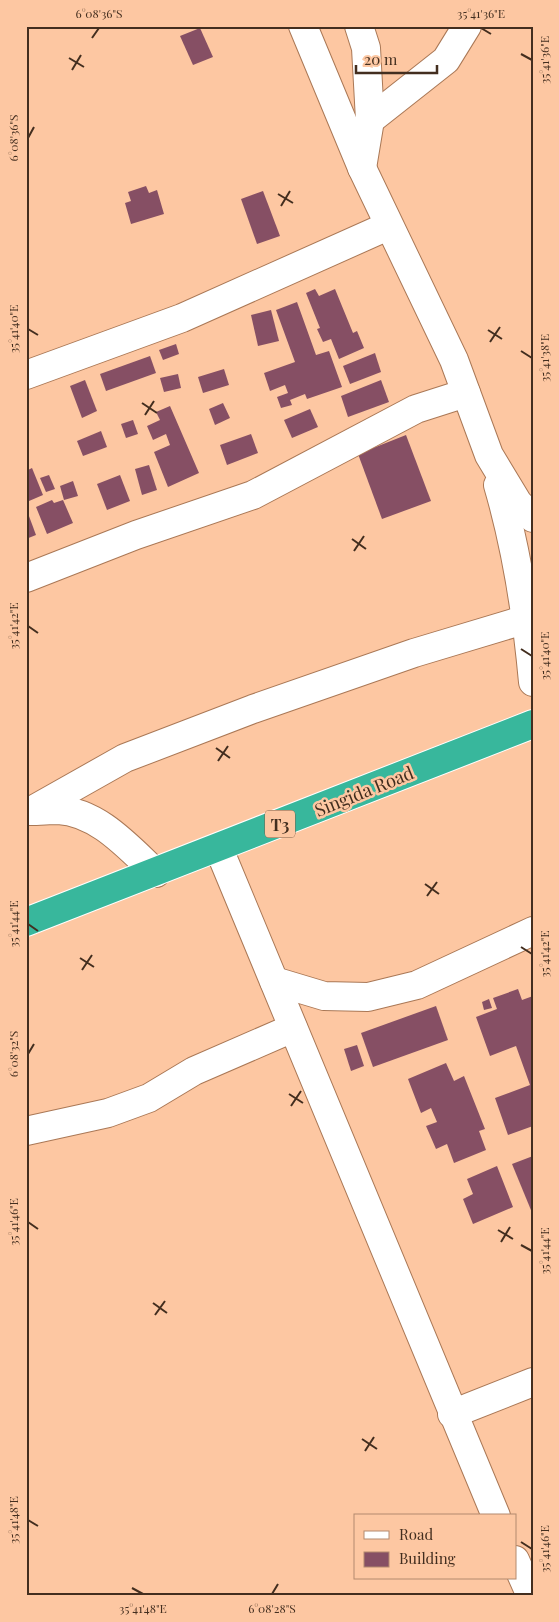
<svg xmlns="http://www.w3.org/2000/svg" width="559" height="1622" viewBox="0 0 559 1622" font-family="'Playfair Display',serif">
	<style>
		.building { fill: #864f64 }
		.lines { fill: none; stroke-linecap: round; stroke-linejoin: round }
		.minor-casing { stroke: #aa7856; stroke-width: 30 }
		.highway-casing { stroke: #fff; stroke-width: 30 }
		.minor { stroke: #fff; stroke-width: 28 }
		.highway { stroke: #38b79c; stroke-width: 28 }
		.ticks { fill: none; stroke: #432e1f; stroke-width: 2 }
		.labels { text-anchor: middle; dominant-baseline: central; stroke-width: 5; stroke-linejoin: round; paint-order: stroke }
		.shield { fill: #fdc7a2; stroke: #7b5c46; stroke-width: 1 }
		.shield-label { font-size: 16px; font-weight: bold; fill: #432e1f }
		.street-label { font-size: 18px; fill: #432e1f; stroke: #fdc7a2 }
		.neatline { fill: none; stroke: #432e1f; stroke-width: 2 }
		.ticks-label { font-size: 12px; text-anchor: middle; fill: #432e1f }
	</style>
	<rect width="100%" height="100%" fill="#fdc7a2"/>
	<g class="building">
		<polygon points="200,28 213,57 193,65 180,36"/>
		<polygon points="146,186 149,193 157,190 164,214 131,224 125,203 131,201 128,192"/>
		<polygon points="263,191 280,236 257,244 241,199"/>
		<polygon points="315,289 319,296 335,289 353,333 357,331 364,348 339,359 331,339 323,342 317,329 320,328 306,293"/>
		<polygon points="297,302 316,355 329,351 342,387 307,399 305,394 290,400 292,405 281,408 277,397 288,393 285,385 270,391 264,373 295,362 276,310"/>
		<polygon points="271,310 279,341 258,346 251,315"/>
		<polygon points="176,344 179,354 163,360 159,350"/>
		<polygon points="375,353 381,372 350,384 343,366"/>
		<polygon points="150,356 156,373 106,391 100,374"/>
		<polygon points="224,369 229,385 203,393 198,377"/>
		<polygon points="178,374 181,388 164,392 160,378"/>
		<polygon points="85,380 97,411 82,418 70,386"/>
		<polygon points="381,380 389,402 348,417 341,396"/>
		<polygon points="223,403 230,418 215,425 209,409"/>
		<polygon points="170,406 199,473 168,487 154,452 170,445 166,434 153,440 147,426 160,420 156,412"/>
		<polygon points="310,409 318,427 292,438 284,420"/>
		<polygon points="133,420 138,434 126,438 121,424"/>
		<polygon points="101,431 107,447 83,456 77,441"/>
		<polygon points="251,434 258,453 227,465 220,445"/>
		<polygon points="406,435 431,501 382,519 358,454"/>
		<polygon points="149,465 157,490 142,495 135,469"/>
		<polygon points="32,468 43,495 29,501 26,494 26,471"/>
		<polygon points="49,475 55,489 46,492 40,478"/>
		<polygon points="120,475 130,501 107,510 97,484"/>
		<polygon points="73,481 78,496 64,500 60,486"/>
		<polygon points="52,500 54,503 63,500 73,523 47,534 36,507"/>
		<polygon points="26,508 36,535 26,539"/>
		<polygon points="518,989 522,1000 533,996 533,1126 508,1135 495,1098 530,1085 516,1046 490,1056 476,1017 497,1009 493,998"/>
		<polygon points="489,999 492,1008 484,1010 482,1002"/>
		<polygon points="436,1006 448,1040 373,1067 361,1033"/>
		<polygon points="357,1045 364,1066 351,1071 344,1049"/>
		<polygon points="446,1063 454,1081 464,1076 485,1129 479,1131 486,1150 454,1163 447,1144 436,1149 426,1126 437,1122 431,1108 421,1113 408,1079"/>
		<polygon points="533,1156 533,1215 512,1164"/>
		<polygon points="497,1166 513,1207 473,1224 463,1199 473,1194 467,1179"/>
	</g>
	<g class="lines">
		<g class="minor-casing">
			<g id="minor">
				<polyline points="303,26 362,168 454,360 489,455 518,503 533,518"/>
				<polyline points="359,26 366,48 370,120 362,168"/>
				<polyline points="370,120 446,60 467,26"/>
				<polyline points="26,375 182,318 388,226"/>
				<path d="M 498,485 C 517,550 527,616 533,682"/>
				<polyline points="26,578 136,535 253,495 416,409 466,393"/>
				<path d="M 30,811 C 40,811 49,810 58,810 C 98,812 128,847 156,873"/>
				<polyline points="31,811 125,758 253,709 414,653 527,619"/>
				<polyline points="219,849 496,1516"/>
				<polyline points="274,981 324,996 368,997 417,985 533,931"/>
				<polyline points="26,1131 108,1113 149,1098 194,1071 293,1028"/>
				<polyline points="452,1414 533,1382"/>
				<polyline points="515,1560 531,1596"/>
			</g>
		</g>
		<g class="highway-casing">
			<polyline id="highway" points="26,922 533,724"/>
		</g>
		<use href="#minor" class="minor"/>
		<use href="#highway" class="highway"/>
	</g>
	<path class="ticks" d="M 481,28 L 491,34M 92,38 L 99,28M 521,54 L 532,60M 69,58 L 84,67M 72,70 L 81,55M 28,138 L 34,127M 278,194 L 293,203M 281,206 L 290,191M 28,329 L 38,335M 488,330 L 502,339M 490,342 L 500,327M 521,351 L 532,358M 142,403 L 157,413M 145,415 L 154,401M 352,539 L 366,549M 354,551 L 364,536M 28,626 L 38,633M 521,649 L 532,656M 216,748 L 230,758M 218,761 L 228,746M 425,884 L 439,894M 427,896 L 437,882M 28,924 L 38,931M 521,947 L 532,954M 80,958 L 94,967M 82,970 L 92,955M 28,1054 L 34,1044M 289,1094 L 303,1103M 291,1106 L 301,1091M 28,1222 L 38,1229M 498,1230 L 513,1239M 501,1242 L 510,1227M 521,1245 L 532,1251M 153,1303 L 167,1313M 155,1315 L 165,1301M 362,1439 L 377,1449M 365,1451 L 374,1437M 28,1520 L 38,1526M 521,1542 L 532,1549M 132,1588 L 143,1594M 272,1594 L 278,1584"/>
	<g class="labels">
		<rect class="shield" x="265" y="810.5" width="30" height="27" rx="4"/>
		<g class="shield-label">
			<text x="280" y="824">T3</text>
		</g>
		<g class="street-label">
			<text transform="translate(364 791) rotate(-22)">Singida Road</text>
		</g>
	</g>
	<rect width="559" height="1622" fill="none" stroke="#fdc7a2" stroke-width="55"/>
	<rect x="354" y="1514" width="162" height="65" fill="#fdc7a2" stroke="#b38a6e"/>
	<rect x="364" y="1531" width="25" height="8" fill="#ffffff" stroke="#b38a6e"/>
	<text x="399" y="1540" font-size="15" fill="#432e1f">Road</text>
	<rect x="364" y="1552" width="25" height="15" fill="#864f64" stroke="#b38a6e"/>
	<text x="399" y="1564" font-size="15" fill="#432e1f">Building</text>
	<path d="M356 65v8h81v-8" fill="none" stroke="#432e1f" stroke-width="2.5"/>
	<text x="364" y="65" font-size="15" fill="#432e1f" stroke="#fdc7a2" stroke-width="4" paint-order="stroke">20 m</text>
	<rect x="28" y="28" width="504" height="1566" class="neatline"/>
	<g class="ticks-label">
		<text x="99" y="18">6°08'36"S</text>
		<text x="481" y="18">35°41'36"E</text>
		<text transform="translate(545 60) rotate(-90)" y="4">35°41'36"E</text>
		<text transform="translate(14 138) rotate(-90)" y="4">6°08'36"S</text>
		<text transform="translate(14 329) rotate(-90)" y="4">35°41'40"E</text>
		<text transform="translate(545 358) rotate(-90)" y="4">35°41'38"E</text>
		<text transform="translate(14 626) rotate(-90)" y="4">35°41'42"E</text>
		<text transform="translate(545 656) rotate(-90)" y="4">35°41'40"E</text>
		<text transform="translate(14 924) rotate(-90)" y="4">35°41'44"E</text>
		<text transform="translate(545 954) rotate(-90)" y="4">35°41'42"E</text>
		<text transform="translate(14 1054) rotate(-90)" y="4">6°08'32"S</text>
		<text transform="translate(14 1222) rotate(-90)" y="4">35°41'46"E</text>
		<text transform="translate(545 1251) rotate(-90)" y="4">35°41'44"E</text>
		<text transform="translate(14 1520) rotate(-90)" y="4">35°41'48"E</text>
		<text transform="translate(545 1549) rotate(-90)" y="4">35°41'46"E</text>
		<text x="143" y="1613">35°41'48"E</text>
		<text x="272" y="1613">6°08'28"S</text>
	</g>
</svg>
